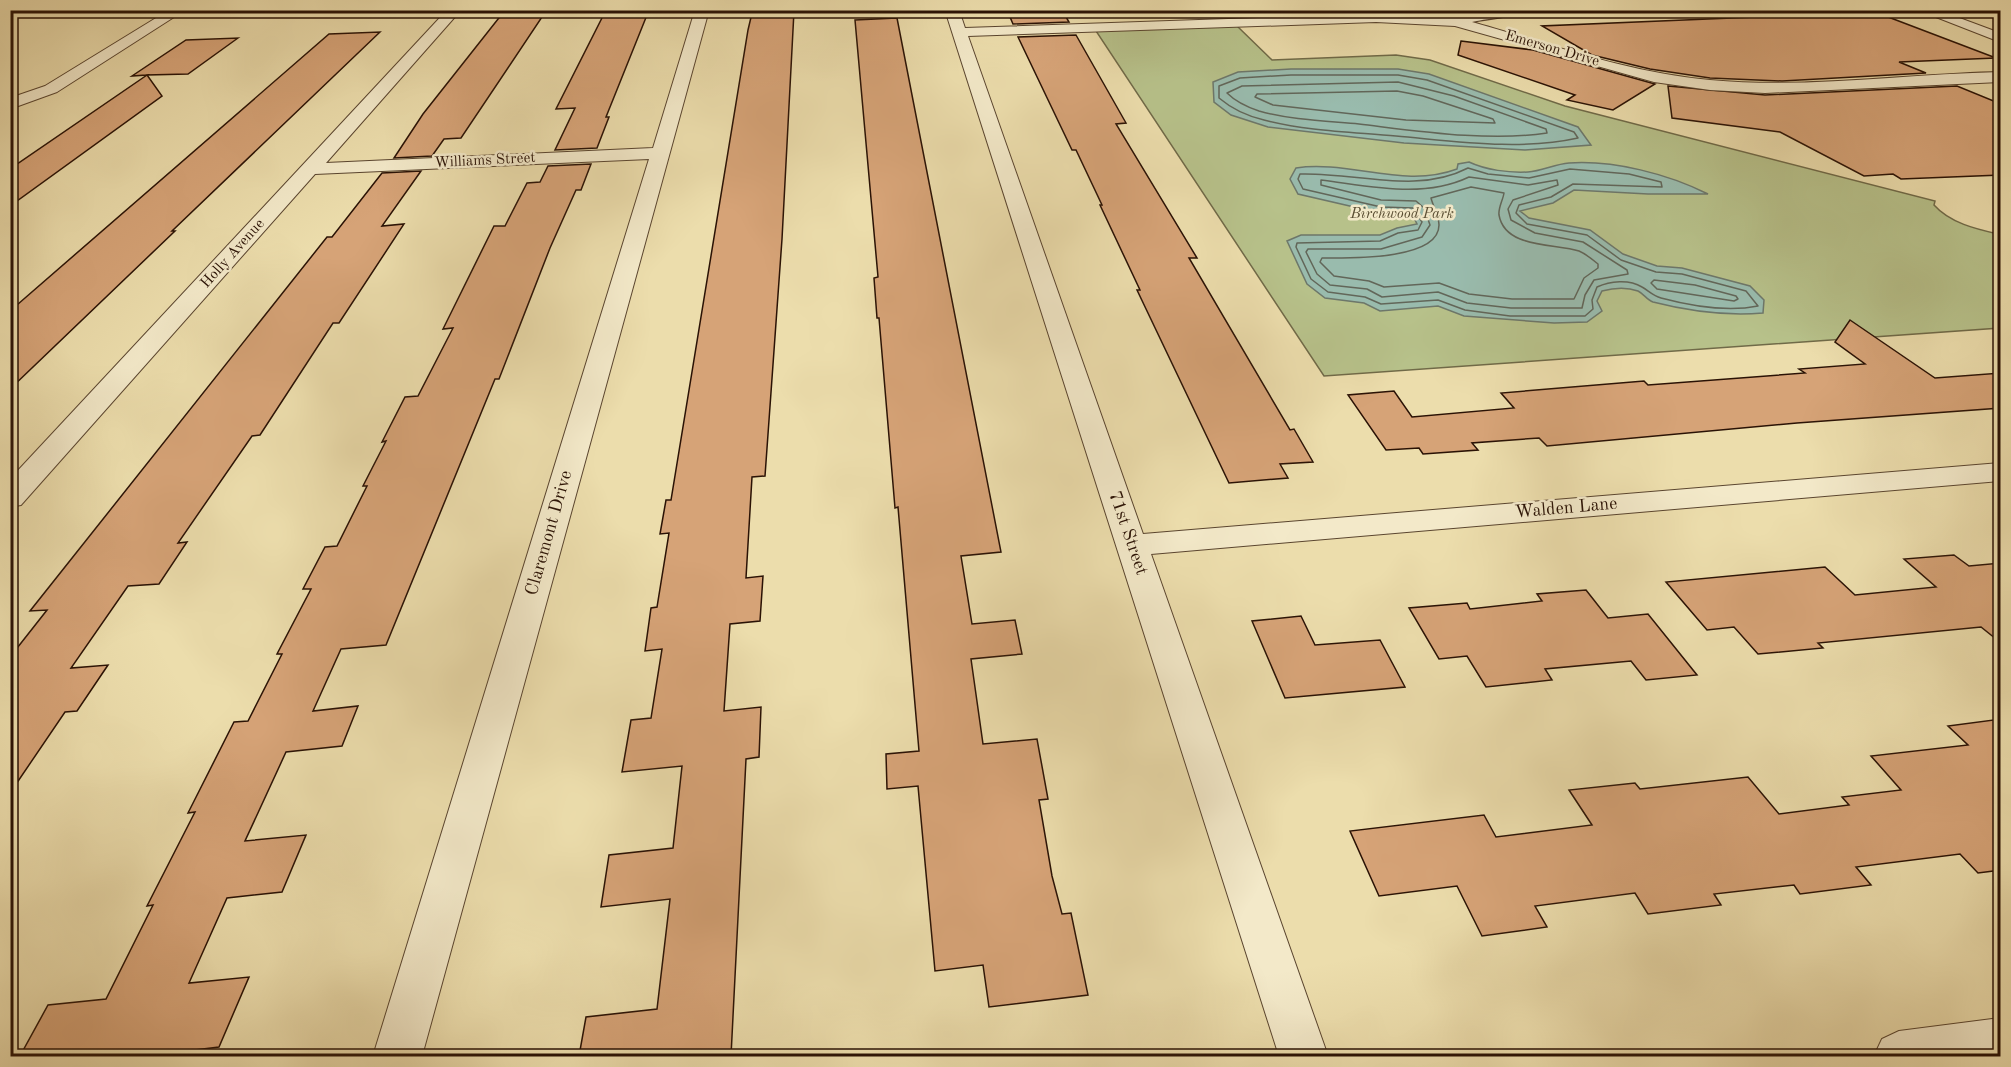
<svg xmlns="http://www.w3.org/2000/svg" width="2011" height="1067" viewBox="0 0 2011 1067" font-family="'Old Standard TT',serif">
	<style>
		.green { fill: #b7c18a; stroke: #706a48; stroke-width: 1.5 }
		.water { fill: #99bbad; stroke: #6d776a; stroke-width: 1.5 }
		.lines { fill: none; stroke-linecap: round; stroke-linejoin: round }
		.shore { stroke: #626659; stroke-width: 1.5 }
		.building { fill: #d6a377; stroke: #2a1205; stroke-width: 1.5 }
		.minor-casing { stroke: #5a452f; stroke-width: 2 }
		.minor { fill: #f3e9c9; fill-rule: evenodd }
		.labels { text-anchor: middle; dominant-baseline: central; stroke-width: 5; stroke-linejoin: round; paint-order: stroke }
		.far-street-label { font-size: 15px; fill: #2a1205; stroke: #f3e9c9 }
		.far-park-label { font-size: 15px; font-style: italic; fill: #5b4f34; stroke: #f3e9c9 }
		.street-label { font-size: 18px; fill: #2a1205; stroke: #f3e9c9 }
	</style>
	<rect width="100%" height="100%" fill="#ecddac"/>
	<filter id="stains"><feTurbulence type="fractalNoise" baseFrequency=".00333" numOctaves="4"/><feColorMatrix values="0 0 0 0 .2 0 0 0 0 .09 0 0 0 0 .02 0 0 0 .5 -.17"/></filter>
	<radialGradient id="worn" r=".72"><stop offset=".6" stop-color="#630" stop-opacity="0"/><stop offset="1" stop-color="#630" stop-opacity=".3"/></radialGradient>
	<path class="green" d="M 1236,25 L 1272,60 L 1396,55 L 1430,60 L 1565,106 L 1935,201 L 1934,205 C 1950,223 1976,229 1998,234 L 2000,242 L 2000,328 L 1324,376 L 1096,31 Z"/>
	<g class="water">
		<polygon points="1291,69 1398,69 1429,74 1578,127 1591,145 1525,150 1404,143 1268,127 1231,115 1214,102 1213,82 1238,72"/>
		<path d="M 1469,162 C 1486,170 1509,173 1528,172 C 1542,171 1555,164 1569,163 C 1614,160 1668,174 1708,194 L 1648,194 L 1574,190 L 1553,203 L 1520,211 L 1529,218 L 1590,230 L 1623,254 L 1657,266 L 1682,268 L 1750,286 L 1764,300 L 1763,313 C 1727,316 1688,311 1653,302 C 1647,300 1644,294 1638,291 C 1627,287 1613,288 1602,291 L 1597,301 L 1602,311 L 1587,322 L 1554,323 L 1464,316 L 1438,306 L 1380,311 L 1364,303 L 1325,298 L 1307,284 L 1287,241 L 1301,235 L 1380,235 L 1397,228 L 1417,224 L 1412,214 L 1380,213 L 1298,194 L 1290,179 L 1296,168 C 1349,160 1404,189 1457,169 L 1458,164 Z"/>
	</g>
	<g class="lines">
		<g class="shore">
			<path d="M 1291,75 L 1398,75 L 1427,80 L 1574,132 L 1578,138 C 1520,151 1454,141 1396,136 C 1352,132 1306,131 1264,120 C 1247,116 1232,109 1219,98 L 1219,86 L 1240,78 Z"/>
			<path d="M 1398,82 L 1454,96 L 1546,129 L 1547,133 C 1489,142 1418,131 1359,124 C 1326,121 1291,120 1259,111 C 1247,107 1236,102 1227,93 L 1242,86 Z"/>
			<polygon points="1397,91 1423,96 1493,119 1495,123 1406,120 1273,105 1255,97 1257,94"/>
			<path d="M 1468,168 L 1488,174 L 1529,178 L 1570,169 L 1629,174 L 1661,182 L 1662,187 L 1573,184 L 1551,197 L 1519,205 L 1516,213 L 1527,224 L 1587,235 L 1621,260 L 1656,272 L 1682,274 L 1746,291 L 1758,306 C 1728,312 1691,306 1661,298 C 1653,296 1649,291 1642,287 C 1629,279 1610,281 1597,287 L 1592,300 L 1593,309 L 1585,316 L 1510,316 L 1465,310 L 1438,300 L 1381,304 L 1365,297 L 1328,292 L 1311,279 L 1296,247 L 1297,243 L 1380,241 L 1398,233 L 1418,230 L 1422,222 L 1413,208 L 1381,207 L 1303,189 L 1298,179 L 1300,174 C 1356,172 1416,195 1468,168 Z"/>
			<path d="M 1469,177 L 1528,185 L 1557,180 L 1558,185 L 1513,200 L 1508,209 L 1511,220 L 1535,233 L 1583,242 L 1627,270 L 1628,274 L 1594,280 L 1585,295 L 1582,308 L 1511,308 L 1467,303 L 1438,292 L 1382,297 L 1367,289 L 1330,285 L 1317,274 L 1306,252 L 1308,249 L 1381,249 L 1422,237 L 1430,225 L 1424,208 L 1416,201 L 1381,200 L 1321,185 L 1321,180 C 1370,186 1423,199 1469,177 Z"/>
			<path d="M 1471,187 L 1504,193 C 1503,200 1498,208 1499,215 C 1505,249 1555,243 1579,251 C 1586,254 1592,259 1598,264 L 1598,268 L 1584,278 L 1574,299 L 1512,299 L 1469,294 L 1439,283 L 1384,287 L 1369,281 L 1334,276 L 1320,262 L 1322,258 C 1346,258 1439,261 1439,225 C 1439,217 1433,206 1431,198 Z"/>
			<polygon points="1654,280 1695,285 1736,296 1738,299 1734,301 1657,289 1651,283"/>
		</g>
	</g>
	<g class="building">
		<polygon points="649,10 606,117 609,117 597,148 555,150 575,108 556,109 605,12"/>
		<polygon points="1007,10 1062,10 1069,22 1013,24"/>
		<polygon points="794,11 782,239 765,476 752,477 746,578 763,576 760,621 730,624 724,711 761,707 759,757 746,759 731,1056 579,1056 586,1017 657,1009 670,899 601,907 609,855 673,848 682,766 622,772 631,720 651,718 662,649 645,651 651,608 657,607 669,533 660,534 666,500 671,500 748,30 752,13"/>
		<polygon points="1875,12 1996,58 1899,62 1926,73 1782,81 1710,78 1650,69 1592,55 1542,26"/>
		<polygon points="540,13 544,14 461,138 444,139 432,156 394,158 423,114 502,14"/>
		<polygon points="897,18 1001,552 961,556 972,624 1015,620 1022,654 971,659 983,744 1037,739 1048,799 1039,800 1052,876 1062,914 1071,913 1088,995 989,1007 983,965 935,971 918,786 887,789 886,754 919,751 898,507 895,508 879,318 877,318 874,278 878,277 855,20"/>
		<polygon points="380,32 172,231 175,231 10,389 10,311 329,34"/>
		<polygon points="1076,35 1126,123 1116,124 1197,258 1189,258 1290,430 1294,429 1313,462 1280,464 1288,478 1229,483 1137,290 1140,290 1100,205 1102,205 1076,150 1072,150 1018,37"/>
		<polygon points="238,38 188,74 147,75 162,96 10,206 10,169 147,75 132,76 186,40"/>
		<polygon points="1461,41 1533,50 1655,84 1613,110 1567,100 1575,95 1458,55"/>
		<polygon points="1668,86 1765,95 1957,86 2001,104 2001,175 1901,179 1893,174 1864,176 1780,132 1672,118"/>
		<polygon points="591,164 581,190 576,190 550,248 499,379 495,379 386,645 341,649 313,711 358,706 342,746 286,752 245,841 306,835 282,892 227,898 189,983 249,977 219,1047 195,1050 192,1056 20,1056 48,1005 106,999 153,905 147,906 195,812 188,813 234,722 248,721 282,654 277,654 311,589 303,589 325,547 337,546 367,486 363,486 386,441 382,442 405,397 418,396 453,328 443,329 494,226 505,226 527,183 540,182 548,166"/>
		<polygon points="421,171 382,226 404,224 339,323 333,323 260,435 252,436 178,543 187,542 159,584 128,586 71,668 108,665 77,711 65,712 10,793 10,657 47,610 30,611 327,237 332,237 382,173"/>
		<polygon points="1850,320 1935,378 2001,373 2001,408 1797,423 1547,446 1539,438 1472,443 1478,450 1423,454 1419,448 1386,450 1348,395 1394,391 1412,417 1514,408 1501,393 1644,381 1648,385 1805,373 1799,369 1865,364 1835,342"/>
		<polygon points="1954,555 1969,566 2001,563 2001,643 1981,627 1818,643 1823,648 1758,654 1734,627 1707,630 1666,582 1825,567 1855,595 1936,587 1904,559"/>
		<polygon points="1586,590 1608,618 1648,614 1697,675 1646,680 1631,661 1545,669 1552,680 1486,687 1467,656 1439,659 1409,608 1467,603 1470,609 1542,601 1537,594"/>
		<polygon points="1301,616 1315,645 1380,640 1405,687 1285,698 1252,621"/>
		<polygon points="2001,719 2001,870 1978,873 1960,854 1856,867 1871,885 1800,894 1794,885 1714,894 1721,905 1648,914 1635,893 1535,906 1547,927 1482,936 1457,886 1379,896 1350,831 1484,815 1496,837 1592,825 1569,790 1635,783 1640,789 1748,777 1779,814 1849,805 1842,797 1901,790 1871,756 1968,745 1948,726"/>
	</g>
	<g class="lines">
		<g class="minor-casing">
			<g id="minor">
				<polygon points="169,10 185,10 57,92 10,109 10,98 45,86"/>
				<polygon points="447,10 461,10 326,163 653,148 695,10 709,10 422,1056 373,1056 649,159 315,174 21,505 10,507 10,479"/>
				<path d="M 945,10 L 959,10 L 965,28 L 1376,14 L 1457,18 L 1483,10 L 1529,10 C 1523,16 1484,19 1472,22 C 1550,44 1629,73 1710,80 C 1806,89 1904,74 2000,72 L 2000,82 L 1765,93 L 1710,90 L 1654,82 L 1455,26 L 1376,22 L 968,36 L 1143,534 L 2000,463 L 2000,481 L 1151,554 L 1328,1056 L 1279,1056 Z"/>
				<polygon points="1918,10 1938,10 2000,33 2000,42"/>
				<polygon points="2000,1018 2000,1056 1874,1056 1882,1039 1899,1031"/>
			</g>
		</g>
		<use href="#minor" class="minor"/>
	</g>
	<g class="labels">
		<g class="far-street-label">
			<text transform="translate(1552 49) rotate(16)">Emerson Drive</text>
			<text transform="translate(485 161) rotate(-3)">Williams Street</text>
			<text transform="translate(233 254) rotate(-48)">Holly Avenue</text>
		</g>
		<g class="far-park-label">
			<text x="1402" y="214">Birchwood Park</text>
		</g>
		<g class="street-label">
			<text transform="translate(1566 508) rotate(-5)">Walden Lane</text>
			<text transform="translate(549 533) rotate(-74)">Claremont Drive</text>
			<text transform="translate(1128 533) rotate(71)">71st Street</text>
		</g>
	</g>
	<rect width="2011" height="1067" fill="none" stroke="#ecddac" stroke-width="36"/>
	<rect x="12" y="12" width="1987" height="1043" fill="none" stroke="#2a1205" stroke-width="3"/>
	<rect x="18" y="18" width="1975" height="1031" fill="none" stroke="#2a1205" stroke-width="1.5"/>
	<rect width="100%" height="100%" filter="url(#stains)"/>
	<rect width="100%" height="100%" fill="url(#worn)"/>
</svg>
